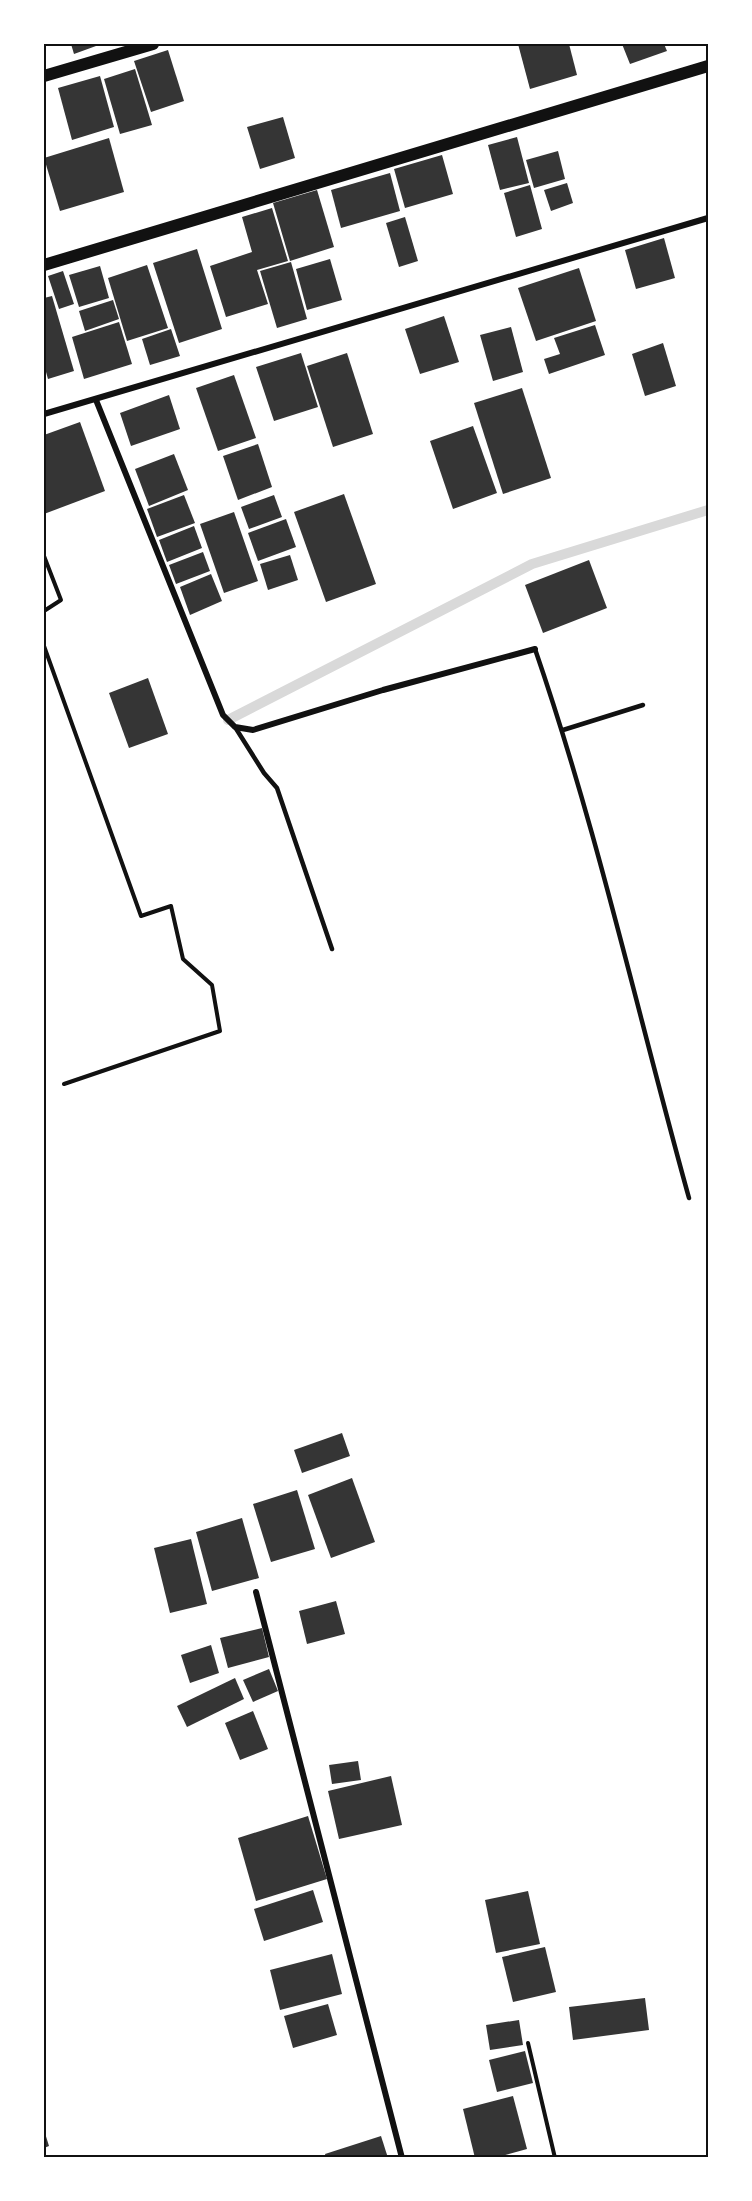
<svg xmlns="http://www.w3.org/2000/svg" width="752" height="2201" viewBox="0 0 752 2201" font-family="'Archivo Narrow',sans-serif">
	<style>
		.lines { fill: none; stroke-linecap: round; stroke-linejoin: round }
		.stream { stroke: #d9d9d9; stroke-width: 10 }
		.building { fill: #353535 }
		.path { stroke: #111; stroke-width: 4 }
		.service { stroke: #111; stroke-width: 4.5 }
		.minor { stroke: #111; stroke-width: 6 }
		.secondary { stroke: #111; stroke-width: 12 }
		.neatline { fill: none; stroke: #111; stroke-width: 2 }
	</style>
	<rect width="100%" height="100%" fill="#fff"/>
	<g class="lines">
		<polyline class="stream" points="228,720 532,564 708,510"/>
	</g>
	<g class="building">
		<polygon points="71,44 95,44 96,46 74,54"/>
		<polygon points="518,44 569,44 577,75 530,89"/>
		<polygon points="622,44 664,44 667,51 630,64"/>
		<polygon points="168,50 184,101 151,112 134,61"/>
		<polygon points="135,69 152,125 120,134 104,79"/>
		<polygon points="100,76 114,127 72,140 58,88"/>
		<polygon points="283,117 295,158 260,169 247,127"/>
		<polygon points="517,137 529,183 500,190 488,145"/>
		<polygon points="109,138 124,192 60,211 44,158"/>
		<polygon points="558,151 565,179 534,188 526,160"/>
		<polygon points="442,155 453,194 405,208 394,169"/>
		<polygon points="390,173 400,211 341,228 331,190"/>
		<polygon points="567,183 573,203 551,211 544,190"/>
		<polygon points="530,185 542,229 516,237 504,193"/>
		<polygon points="317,190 334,247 290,261 273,203"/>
		<polygon points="272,208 288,261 257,270 268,304 226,317 210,266 252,252 242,217"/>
		<polygon points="405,217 418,261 399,267 386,223"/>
		<polygon points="664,238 675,278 636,289 625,250"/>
		<polygon points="197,249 222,329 179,343 153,263"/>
		<polygon points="330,259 342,300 307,310 296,269"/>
		<polygon points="291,262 307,319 277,328 260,271"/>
		<polygon points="147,265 168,328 127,341 108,278"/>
		<polygon points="100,266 109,298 79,307 69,275"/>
		<polygon points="579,268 596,321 536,341 518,288"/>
		<polygon points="63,271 74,304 59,309 48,276"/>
		<polygon points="52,296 74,371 48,379 44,365 44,298"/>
		<polygon points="113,300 119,319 85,331 79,311"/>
		<polygon points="444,316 459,362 420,374 405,329"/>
		<polygon points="119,322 132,364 84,379 72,337"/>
		<polygon points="595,325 605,355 549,374 544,359 560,354 554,338"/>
		<polygon points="511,327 523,372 493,381 480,335"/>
		<polygon points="171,329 180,356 150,365 142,339"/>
		<polygon points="663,343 676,386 645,396 632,354"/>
		<polygon points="301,353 318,407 274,421 256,367"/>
		<polygon points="347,353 373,434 333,447 307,366"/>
		<polygon points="234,375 256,438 218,451 196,388"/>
		<polygon points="522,388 551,478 503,494 474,403"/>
		<polygon points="169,395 180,429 131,446 120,413"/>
		<polygon points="80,422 105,491 44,514 44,435"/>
		<polygon points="473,426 497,493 453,509 430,441"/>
		<polygon points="258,444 272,487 238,500 223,456"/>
		<polygon points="174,454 188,490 149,506 135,469"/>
		<polygon points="344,494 376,584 326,602 294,512"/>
		<polygon points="184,495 195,523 157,537 147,509"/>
		<polygon points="274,495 282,517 249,529 241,507"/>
		<polygon points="234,512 258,581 224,593 200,524"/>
		<polygon points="286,519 296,547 258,561 248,533"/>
		<polygon points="194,526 202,548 167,562 159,540"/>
		<polygon points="203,552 210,571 176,584 169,565"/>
		<polygon points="290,555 298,580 268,590 260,564"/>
		<polygon points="589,560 607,608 543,633 525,585"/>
		<polygon points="211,574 222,601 190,615 180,587"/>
		<polygon points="148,678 168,734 129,748 109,693"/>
		<polygon points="342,1433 350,1456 302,1473 294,1450"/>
		<polygon points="352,1478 375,1542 331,1558 308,1495"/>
		<polygon points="297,1490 315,1549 271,1562 253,1504"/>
		<polygon points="242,1518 259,1578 212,1591 196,1532"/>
		<polygon points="191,1539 207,1604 170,1613 154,1548"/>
		<polygon points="336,1601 345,1634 307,1644 299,1611"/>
		<polygon points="262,1628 269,1657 228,1668 220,1638"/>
		<polygon points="211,1645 219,1673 190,1683 181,1655"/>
		<polygon points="269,1669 278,1691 253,1702 243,1680"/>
		<polygon points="235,1678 244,1699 187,1727 177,1706"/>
		<polygon points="253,1711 268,1749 240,1760 225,1723"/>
		<polygon points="358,1761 361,1780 332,1784 329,1765"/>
		<polygon points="391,1776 402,1825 339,1839 328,1791"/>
		<polygon points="308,1816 327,1879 256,1901 238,1838"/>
		<polygon points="313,1890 323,1922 264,1941 254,1909"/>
		<polygon points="528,1891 540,1944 496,1953 485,1900"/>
		<polygon points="545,1947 556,1992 513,2002 502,1957"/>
		<polygon points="332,1954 342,1994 280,2010 270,1970"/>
		<polygon points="645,1998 649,2030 573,2040 569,2007"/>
		<polygon points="328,2004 337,2035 293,2048 284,2016"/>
		<polygon points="519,2020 523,2045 490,2050 486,2025"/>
		<polygon points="525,2051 533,2083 497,2092 489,2060"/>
		<polygon points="513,2096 527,2149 494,2158 475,2158 463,2109"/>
		<polygon points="44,2130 49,2146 44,2148"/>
		<polygon points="381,2136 388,2158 326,2158 325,2154"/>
	</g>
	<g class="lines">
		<g class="path">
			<polyline points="44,556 61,600 44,611"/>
			<polyline points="44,646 141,916 171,906 183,959 212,985 220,1031 64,1084"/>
			<polyline points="528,2043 555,2158"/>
		</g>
		<g class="service">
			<path d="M 535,649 C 597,829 638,1015 689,1198"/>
			<polyline points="235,727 264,773 277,788 332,949"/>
			<polyline points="563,730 643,705"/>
		</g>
		<g class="minor">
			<polyline points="96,400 223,715 235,727 253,730 383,690 535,649"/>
			<polyline points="44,414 708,218"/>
			<polyline points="256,1592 402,2158"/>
		</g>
		<g class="secondary">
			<polyline points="44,76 153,44"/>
			<polyline points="44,265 708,66"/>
		</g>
	</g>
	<rect width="752" height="2201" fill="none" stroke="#ffffff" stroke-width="90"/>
	<rect x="45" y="45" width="662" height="2111" class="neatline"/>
</svg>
